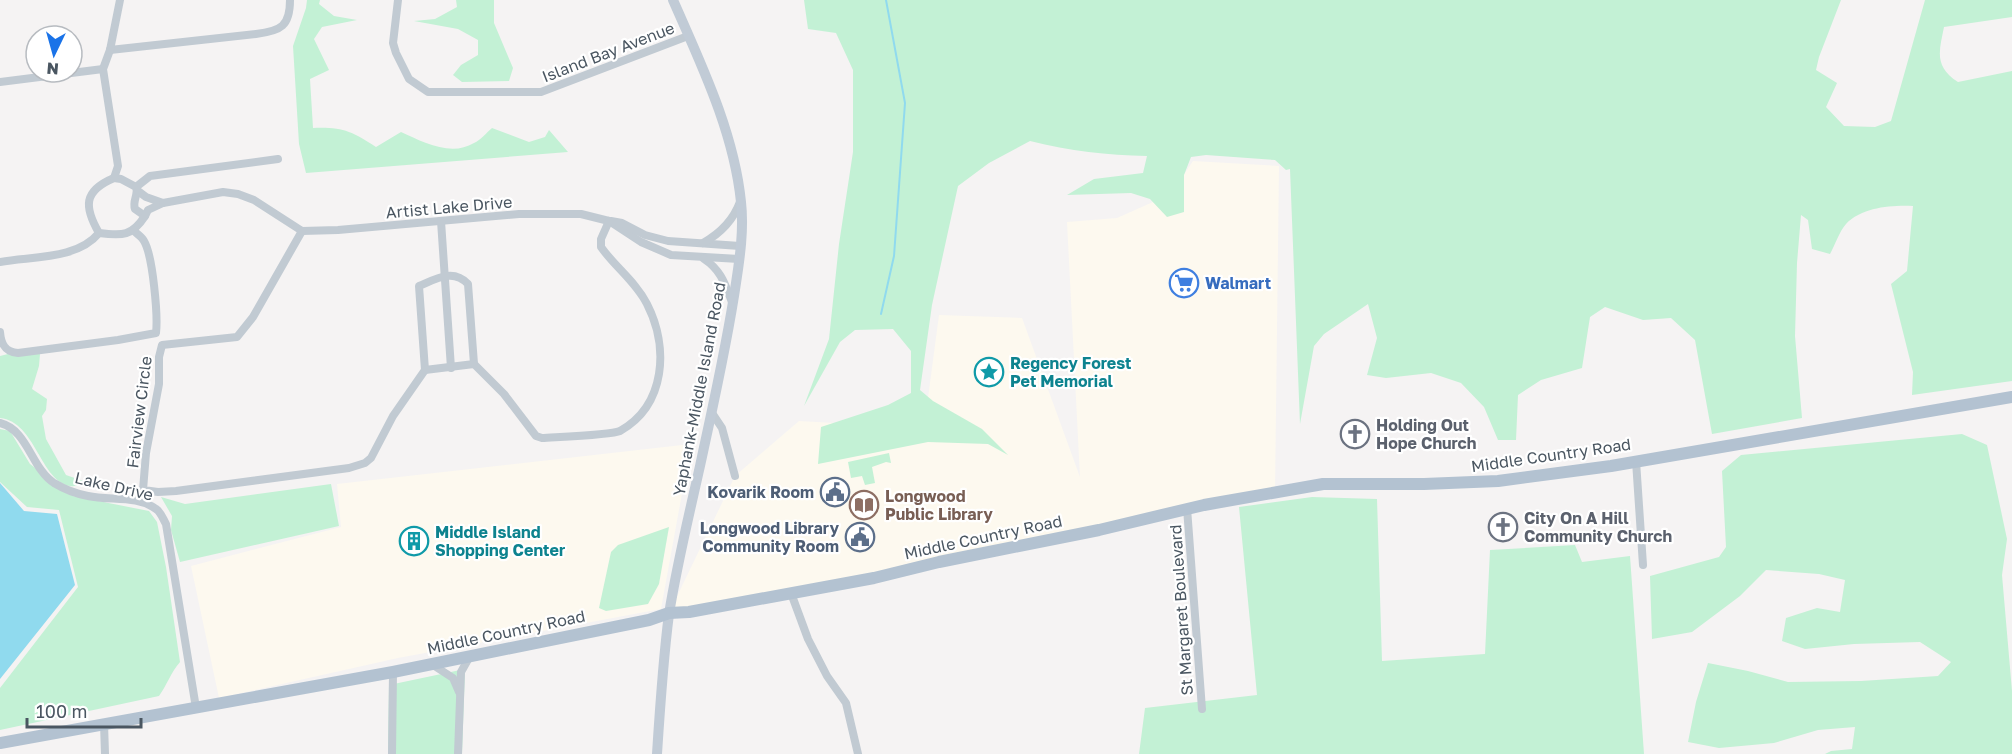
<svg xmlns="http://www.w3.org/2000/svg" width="2012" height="754" viewBox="0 0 2012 754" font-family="'Golos Text',sans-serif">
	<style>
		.commercial { fill: #fdf9ef }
		.green { fill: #c3f1d5 }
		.water { fill: #90daee }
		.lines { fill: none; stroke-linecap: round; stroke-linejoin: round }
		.stream { stroke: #90daee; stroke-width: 2 }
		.minor { stroke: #c1cad2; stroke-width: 8 }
		.secondary { stroke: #c1cbd6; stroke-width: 10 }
		.primary { stroke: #b3c2d1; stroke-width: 12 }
		.labels { text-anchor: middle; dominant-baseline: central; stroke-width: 4.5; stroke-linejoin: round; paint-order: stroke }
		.street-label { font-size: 16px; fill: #4a5661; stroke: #fff }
		.shop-label { font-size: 16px; font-weight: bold; fill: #366cbe; stroke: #fff; text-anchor: start }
		.culture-label { font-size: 16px; font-weight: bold; fill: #0d838f; stroke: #fff; text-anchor: start }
		.worship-label { font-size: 16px; font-weight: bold; fill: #5b616d; stroke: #fff; text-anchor: start }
		.service-label { font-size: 16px; font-weight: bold; fill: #4e5e75; stroke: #fff; text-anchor: end }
		.education-label { font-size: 16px; font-weight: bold; fill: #785e54; stroke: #fff; text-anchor: start }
	</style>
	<rect width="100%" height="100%" fill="#f5f3f3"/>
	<g class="commercial">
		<polygon points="1193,161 1279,166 1275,492 669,613 735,476 799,421 924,428 939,315 1022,318 1080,477 1067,222 1117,218 1171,194"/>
		<polygon points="691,444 661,609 398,658 219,698 191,566 341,527 337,484"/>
	</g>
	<g class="green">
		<path d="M 307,0 L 320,0 L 319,4 L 334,16 L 357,20 L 322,27 L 314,39 L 329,70 L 310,79 L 313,128 C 343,127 351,131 376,147 L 401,132 C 423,142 451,157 474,143 C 481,140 486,133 492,128 L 529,142 L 545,137 L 549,130 L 568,152 L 306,173 L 299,144 L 293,46 L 306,8 Z"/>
		<polygon points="456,0 494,0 494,23 513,68 509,81 462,82 453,75 461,65 478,55 478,40 458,29 414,21 435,19 457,7"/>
		<path d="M 804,0 L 1841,0 L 1819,57 L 1816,70 L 1837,83 L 1826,107 L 1844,126 L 1875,127 L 1891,121 L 1925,0 L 2012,0 L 2012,17 L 1944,27 C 1939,52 1934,66 1958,82 L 2012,71 L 2012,381 L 1912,395 L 1913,372 L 1891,284 L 1907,271 L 1913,206 C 1892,205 1862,207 1846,224 C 1839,232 1835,245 1830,254 L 1812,249 L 1808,220 L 1801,215 L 1797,263 L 1795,336 L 1802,418 L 1712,434 L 1695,340 L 1671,318 L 1643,320 L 1605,307 L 1590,317 L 1582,368 L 1541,380 L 1518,395 L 1516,440 L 1498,440 L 1484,407 L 1461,383 L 1431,373 L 1386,378 L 1367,375 L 1377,338 L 1368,304 L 1324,334 L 1314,346 L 1300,424 L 1290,169 L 1286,170 L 1275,160 L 1206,155 L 1191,157 L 1184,175 L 1184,212 L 1167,217 L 1150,199 L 1131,193 L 1067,195 L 1094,179 L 1143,173 L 1147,156 C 1107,155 1070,151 1030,141 L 989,163 L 958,186 L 932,305 L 920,390 L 933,401 L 982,429 L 1008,455 L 988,444 L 928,442 L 818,464 L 821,427 L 888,405 L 911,393 L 911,351 L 893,329 L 855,330 L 840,342 L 804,406 L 829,339 L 839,244 L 853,152 L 853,70 L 836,33 L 808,29 Z"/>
		<path d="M 8,354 L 40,354 L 39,366 L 32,389 L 47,399 L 46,410 L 42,416 L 46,439 L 66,475 L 89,483 C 84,484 75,487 70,486 C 40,481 36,422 0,418 L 0,356 Z"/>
		<path d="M 0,429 L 10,431 L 30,464 L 73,496 L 149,511 L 157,522 L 166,567 L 180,662 C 171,672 167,685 159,696 L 0,730 L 0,688 L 78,587 L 59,510 L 27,507 L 0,482 Z"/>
		<polygon points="1962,434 1987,445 2007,539 2002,575 2012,691 2012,754 1825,754 1831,751 1852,749 1855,727 1818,730 1774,743 1719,748 1688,742 1696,702 1708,663 1748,671 1788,682 1861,681 1938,676 1951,662 1920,642 1854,644 1805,649 1782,641 1786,618 1817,608 1840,612 1845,580 1819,574 1766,570 1740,596 1692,632 1652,639 1650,576 1719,557 1726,547 1722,471 1741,455"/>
		<polygon points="889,453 891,463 886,462 872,467 875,483 865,485 862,476 851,478 848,462"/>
		<polygon points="331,484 339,526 180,562 171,530 172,516 161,497 185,504"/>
		<polygon points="1312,497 1377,499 1382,661 1485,654 1490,550 1575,545 1582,562 1630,556 1644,754 1139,754 1145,708 1257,695 1239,507"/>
		<polygon points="669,527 659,584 648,604 606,611 599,608 611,552 618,545"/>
		<polygon points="465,669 462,754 388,754 389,685"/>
	</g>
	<polygon class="water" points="0,483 24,511 57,514 75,585 0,679"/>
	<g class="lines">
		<polyline class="stream" points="881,314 894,256 905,103 886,0"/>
		<g class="minor">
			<polyline points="398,0 393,43 396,53 409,79 428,92 541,92 688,36"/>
			<path d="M 110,50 L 256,34 C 281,31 290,26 290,0"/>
			<polyline points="0,82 103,69"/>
			<path d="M 114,178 L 121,179 L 136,187 C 139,194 132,201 135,209 L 145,216 C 132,236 123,236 99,233 C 84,207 83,191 114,178 Z"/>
			<polyline points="114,178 118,166 103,69 110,50 120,0"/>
			<polyline points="136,187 150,176 278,159"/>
			<polyline points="138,191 146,197 163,203 148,210 145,216"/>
			<polyline points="163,203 223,192 238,194 254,200 302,231 338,230 519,214 581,214 609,221 641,242 671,255 739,259"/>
			<polyline points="441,221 451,368"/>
			<polyline points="611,221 622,223 645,235 668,241 740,246"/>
			<path d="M 302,231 L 253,317 L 237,337 L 162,345 L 159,357 L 159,384 L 146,453 L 143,490 L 158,492 L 176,491 L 349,468 L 365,463 L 371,458 L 393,416 L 425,370 L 419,286 C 436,279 453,268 468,284 L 474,364 L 504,394 L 536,436 L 542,438 C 556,437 611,435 620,431 C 666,405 669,347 647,304 C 636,282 615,267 601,247 L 601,239 L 609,221"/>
			<path d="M 703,243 C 721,233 733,221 740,202"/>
			<path d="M 704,259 C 721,270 725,284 732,302"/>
			<path d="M 0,262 C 31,256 77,260 99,233"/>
			<path d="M 0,332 C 1,344 5,352 18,353 L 118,340 L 156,333 C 158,316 153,256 144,241 C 142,237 137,234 134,231"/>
			<polyline points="425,370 474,364"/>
			<polyline points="712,413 722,428 735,476"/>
			<path d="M 0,423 C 28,430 31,468 54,483 C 64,489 77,494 88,496 C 110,501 137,495 156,509 C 161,512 163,519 166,524 L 196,708"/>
			<polyline points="1636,461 1643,565"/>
			<polyline points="1187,508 1202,709"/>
			<polyline points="791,593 808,639 827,676 846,703 858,754"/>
			<polyline points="433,665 453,678 459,692"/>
			<polyline points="104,723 105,754"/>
			<polyline points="392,754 393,672"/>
			<polyline points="458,754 461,672 470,656"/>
		</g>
		<path class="secondary" d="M 657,754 C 660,707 663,660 669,614 C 677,564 689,515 700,466 C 713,405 727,345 736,283 C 740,257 744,229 741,202 C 734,132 701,64 673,0"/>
		<polyline class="primary" points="0,743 393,672 649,620 669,613 689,612 874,578 939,562 1099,530 1204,505 1323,484 1424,484 1498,481 1611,466 2012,397"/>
	</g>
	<defs>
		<g id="supermarket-ring" transform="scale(1.5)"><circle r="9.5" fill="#fff" stroke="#3f7fe0" stroke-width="1.5"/><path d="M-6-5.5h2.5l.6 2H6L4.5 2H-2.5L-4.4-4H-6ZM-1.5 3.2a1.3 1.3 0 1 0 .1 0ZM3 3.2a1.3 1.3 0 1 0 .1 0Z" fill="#3f7fe0"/></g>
		<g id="sight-ring" transform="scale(1.5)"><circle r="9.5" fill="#fff" stroke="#0f9aa8" stroke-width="1.5"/><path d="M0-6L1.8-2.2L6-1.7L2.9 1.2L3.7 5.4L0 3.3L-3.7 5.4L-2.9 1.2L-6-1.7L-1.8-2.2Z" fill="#0f9aa8"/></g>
		<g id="church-ring" transform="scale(1.5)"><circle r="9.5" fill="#fff" stroke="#6b7280" stroke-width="1.5"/><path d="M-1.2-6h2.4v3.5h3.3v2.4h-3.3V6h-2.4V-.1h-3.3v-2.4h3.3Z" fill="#6b7280"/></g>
		<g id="civic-ring" transform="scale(1.5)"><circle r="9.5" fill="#fff" stroke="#5c6f8a" stroke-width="1.5"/><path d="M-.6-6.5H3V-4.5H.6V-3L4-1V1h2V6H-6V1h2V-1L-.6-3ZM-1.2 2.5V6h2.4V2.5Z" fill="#5c6f8a"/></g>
		<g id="library-ring" transform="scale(1.5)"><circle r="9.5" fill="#fff" stroke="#8d6e63" stroke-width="1.5"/><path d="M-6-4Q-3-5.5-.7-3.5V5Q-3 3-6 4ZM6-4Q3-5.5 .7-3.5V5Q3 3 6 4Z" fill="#8d6e63"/></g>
		<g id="building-ring" transform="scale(1.5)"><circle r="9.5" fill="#fff" stroke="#0f9aa8" stroke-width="1.5"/><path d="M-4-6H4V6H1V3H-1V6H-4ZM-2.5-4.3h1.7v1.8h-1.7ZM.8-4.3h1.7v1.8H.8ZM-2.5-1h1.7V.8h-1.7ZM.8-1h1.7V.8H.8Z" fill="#0f9aa8"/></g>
	</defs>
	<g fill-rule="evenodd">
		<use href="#supermarket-ring" x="1184" y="283"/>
		<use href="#sight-ring" x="989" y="372"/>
		<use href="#church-ring" x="1355" y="434"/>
		<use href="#civic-ring" x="835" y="492"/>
		<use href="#library-ring" x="864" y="505"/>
		<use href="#church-ring" x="1503" y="527"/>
		<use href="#civic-ring" x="860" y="537"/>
		<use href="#building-ring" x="414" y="541"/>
	</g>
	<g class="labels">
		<g class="street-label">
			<text transform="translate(608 52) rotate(-21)">Island Bay Avenue</text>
			<text transform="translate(449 207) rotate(-5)">Artist Lake Drive</text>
			<text transform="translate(699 389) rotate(-79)">Yaphank-Middle Island Road</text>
			<text transform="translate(139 412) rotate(-83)">Fairview Circle</text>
			<text transform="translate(1551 455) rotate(-8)">Middle Country Road</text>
			<text transform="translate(114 486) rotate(13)">Lake Drive</text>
			<text transform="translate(983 537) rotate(-12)">Middle Country Road</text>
			<text transform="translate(1181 610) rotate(-94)">St Margaret Boulevard</text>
			<text transform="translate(506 632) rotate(-12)">Middle Country Road</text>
		</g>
		<g class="shop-label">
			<text x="1205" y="283">Walmart</text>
		</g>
		<g class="culture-label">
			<text x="1010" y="363">Regency Forest<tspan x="1010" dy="18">Pet Memorial</tspan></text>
			<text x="435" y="532">Middle Island<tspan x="435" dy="18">Shopping Center</tspan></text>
		</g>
		<g class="worship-label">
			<text x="1376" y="425">Holding Out<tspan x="1376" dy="18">Hope Church</tspan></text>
			<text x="1524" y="518">City On A Hill<tspan x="1524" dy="18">Community Church</tspan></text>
		</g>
		<g class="service-label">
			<text x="814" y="492">Kovarik Room</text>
			<text x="839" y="528">Longwood Library<tspan x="839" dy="18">Community Room</tspan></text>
		</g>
		<g class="education-label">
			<text x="885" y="496">Longwood<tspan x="885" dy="18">Public Library</tspan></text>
		</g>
	</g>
	<g transform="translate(54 54) rotate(185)"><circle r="28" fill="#ffffff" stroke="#b7bbc0" stroke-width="1.5"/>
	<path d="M0-4.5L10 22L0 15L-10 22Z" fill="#1a73e8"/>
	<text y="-9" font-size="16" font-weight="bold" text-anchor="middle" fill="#4a5661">N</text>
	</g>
	<path d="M27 718v9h114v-9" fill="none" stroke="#4a5661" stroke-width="3"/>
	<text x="36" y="718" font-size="18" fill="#4a5661" stroke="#ffffff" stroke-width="4.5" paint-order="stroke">100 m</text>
</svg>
